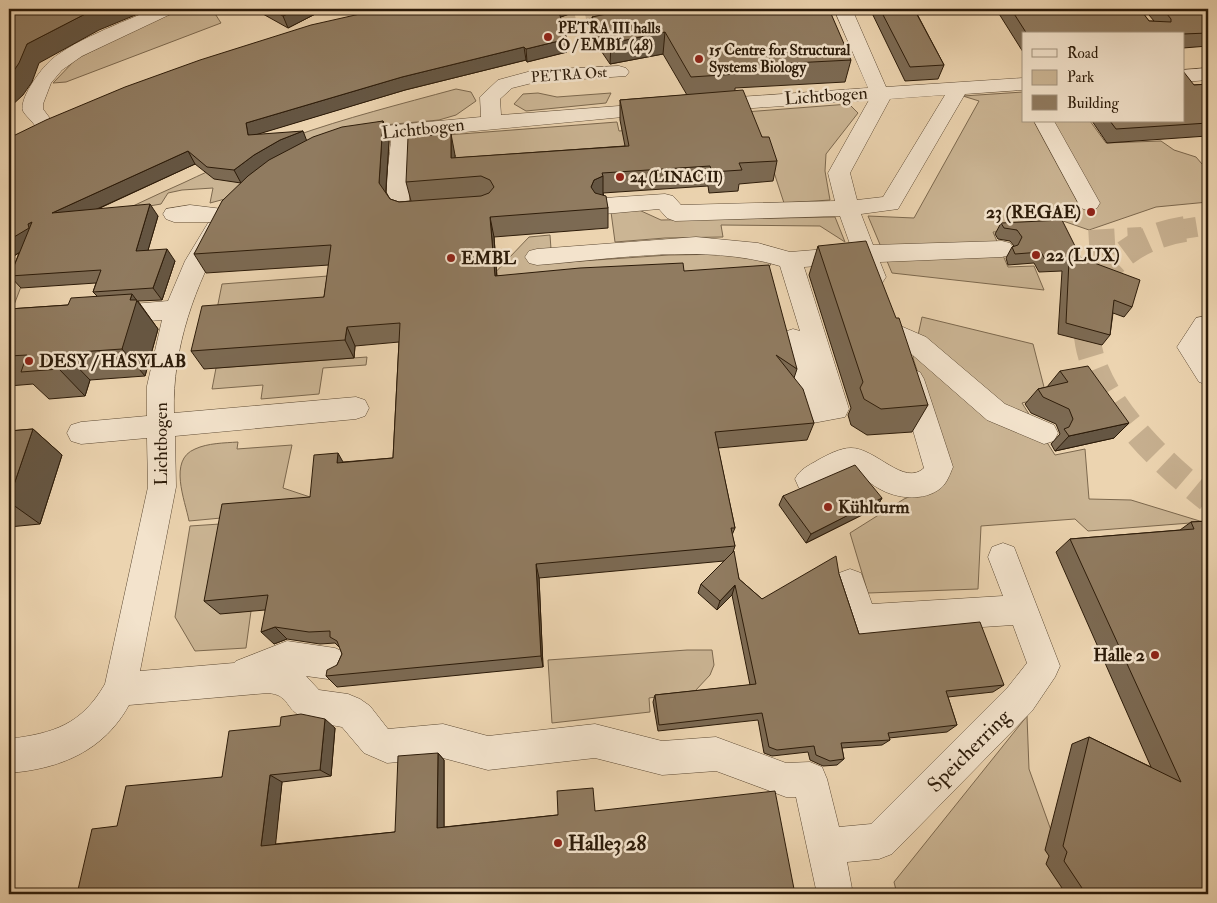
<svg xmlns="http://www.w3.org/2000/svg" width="1217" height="903" viewBox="0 0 1217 903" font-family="'IM FELL Double Pica',serif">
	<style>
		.green { fill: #cbb594; stroke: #7c684e }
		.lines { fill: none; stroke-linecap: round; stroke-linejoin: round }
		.minor-tunnel-far1 { stroke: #c6af8f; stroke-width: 20; stroke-dasharray: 20 10; stroke-linecap: butt }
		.minor-tunnel { stroke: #c6af8f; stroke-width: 26; stroke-dasharray: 26 13; stroke-linecap: butt }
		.minor-casing { stroke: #5c4933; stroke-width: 1 }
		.minor { fill: #f3e3cc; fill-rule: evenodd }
		.wall { fill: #7c6a53; stroke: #2c1b09 }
		.shaded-wall { fill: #655643; stroke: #2c1b09 }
		.building { fill: #907b60; stroke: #2c1b09 }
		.poi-dot { fill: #8f2418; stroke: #f3e3cc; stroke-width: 2 }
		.labels { text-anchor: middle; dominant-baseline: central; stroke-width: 5; stroke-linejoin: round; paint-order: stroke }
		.far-poi-label { font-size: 15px; font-weight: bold; fill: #2c1b09; stroke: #f3e3cc; text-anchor: start }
		.far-street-label { font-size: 15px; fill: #2c1b09; stroke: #f3e3cc }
		.street-label { font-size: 18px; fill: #2c1b09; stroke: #f3e3cc }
		.poi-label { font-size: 18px; font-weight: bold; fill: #2c1b09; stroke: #f3e3cc; text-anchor: start }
		.near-street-label { font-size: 21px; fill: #2c1b09; stroke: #f3e3cc }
		.near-poi-label { font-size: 21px; font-weight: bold; fill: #2c1b09; stroke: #f3e3cc; text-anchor: start }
	</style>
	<rect width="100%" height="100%" fill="#ecd4b0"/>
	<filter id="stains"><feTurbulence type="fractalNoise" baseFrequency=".004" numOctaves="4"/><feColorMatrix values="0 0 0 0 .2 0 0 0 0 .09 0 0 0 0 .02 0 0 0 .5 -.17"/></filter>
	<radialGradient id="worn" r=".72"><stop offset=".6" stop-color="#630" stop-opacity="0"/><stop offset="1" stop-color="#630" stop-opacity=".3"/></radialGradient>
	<g class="green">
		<polygon points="177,9 212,9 221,23 66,82 53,83 76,59"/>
		<path d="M 456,89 L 471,92 L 476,101 L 456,115 L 439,120 L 373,126 L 225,199 L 210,203 L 213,188 L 182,190 L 168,193 L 161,204 L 138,208 L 27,271 L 9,318 L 9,275 C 64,239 122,210 183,183 C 219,166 255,150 292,137 C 345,118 401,104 456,89 Z"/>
		<polygon points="1023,92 1023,121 1090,121 1106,143 1161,141 1174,150 1196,157 1202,164 1208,166 1208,202 1156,207 1089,230 1063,221 1057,228 993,232 1008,267 1034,266 1044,290 892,273 868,216 914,218 979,101 963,96"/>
		<polygon points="538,93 557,97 611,93 606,103 526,111 514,104 523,94"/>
		<polygon points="849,104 858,113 826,154 825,171 830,200 784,203 768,154 456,174 421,137 617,122 619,131 676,126 745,112"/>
		<polygon points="639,210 661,220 835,217 845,242 820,226 721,225 723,237 665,238 615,242 611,212"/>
		<polygon points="550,235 552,263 669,255 730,254 773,260 762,280 489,279 529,237"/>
		<polygon points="328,276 328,311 215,319 222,284"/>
		<polygon points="922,317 1033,344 1044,387 1050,396 1022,403 1055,455 1085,449 1089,499 1131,500 1203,522 1088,531 1075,519 981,526 978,589 868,593 850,533 904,499 942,483 949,467 913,358"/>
		<polygon points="367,357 366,365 323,368 319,394 261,399 263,385 212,389 216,368"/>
		<path d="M 238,442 L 237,449 L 292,445 L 283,488 L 340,507 L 189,521 C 185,500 168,460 195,449 C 208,443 224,443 238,442 Z"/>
		<polygon points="235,523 220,613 251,611 246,648 195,651 175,617 190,526"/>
		<polygon points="687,650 712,650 714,665 710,675 695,691 649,698 650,712 552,723 548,660"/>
		<polygon points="1027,716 1029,769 1061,858 1086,894 897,894 894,882"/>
	</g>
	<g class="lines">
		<g class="minor-tunnel-far1">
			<polyline points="528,34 636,9"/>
			<polyline points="1177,230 1208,225"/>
		</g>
		<g class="minor-tunnel">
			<path d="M 1185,229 C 1153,234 1124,248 1104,274 C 1045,355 1149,453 1208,499"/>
			<polyline points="1089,243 1142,240"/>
		</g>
		<g class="minor-casing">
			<g id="minor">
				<path d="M 153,9 L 176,9 L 173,13 L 82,56 L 62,70 L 51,83 L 43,104 L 43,109 L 55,125 L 52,130 C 43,132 39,131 33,123 C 30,119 25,115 23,111 C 19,99 39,72 47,64 C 66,43 126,21 153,9 Z"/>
				<path d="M 834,9 L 852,9 L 886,87 L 1023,78 L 1023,90 L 965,94 L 898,209 L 861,214 L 873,245 L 1002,241 L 1010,243 L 1014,249 L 1010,255 L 1002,257 L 880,262 L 886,277 L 882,283 L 874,286 L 866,283 L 857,263 L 804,267 L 849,409 L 845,417 L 813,423 L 804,420 L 800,412 L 780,339 L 784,332 L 793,329 L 800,331 L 780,266 C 703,243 616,259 537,265 L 529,263 L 525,257 L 529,251 L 537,249 L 696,237 L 758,243 L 790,252 L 851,247 L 840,216 L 675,221 L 667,218 L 659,209 L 604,214 L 596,211 L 593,206 L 596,201 L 604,198 L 665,194 L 673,196 L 681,205 L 835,201 L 828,173 L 869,100 L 710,111 L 703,109 L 700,105 L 703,101 L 710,99 L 868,88 ZM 945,95 L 883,197 L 857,200 L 850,173 L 890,99 Z"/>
				<path d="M 619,66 L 626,68 L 629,72 L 626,76 L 536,82 L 512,88 L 500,99 L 501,115 L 658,103 L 665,105 L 668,109 L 665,113 L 412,137 L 409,202 L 411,204 L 430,202 L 438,205 L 441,210 L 438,215 C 370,235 388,183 391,139 L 350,146 L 343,144 L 340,139 L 343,134 L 374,127 L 481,117 L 480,97 L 498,80 L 535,70 Z"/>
				<polygon points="1208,68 1208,80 1183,82 1183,70"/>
				<polygon points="1034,121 1054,121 1100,203 1097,208 1089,211 1081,208"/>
				<path d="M 190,205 L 231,210 L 234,215 L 231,220 L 221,223 L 224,223 L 227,229 C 195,285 172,348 174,413 L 356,397 L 365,400 L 369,408 L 365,416 L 356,419 L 175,436 L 176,487 L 140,671 L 234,663 L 236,661 L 287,641 L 335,648 L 346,653 L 351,664 L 346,675 L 335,680 L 306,676 L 319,690 L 348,694 L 360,699 L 370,706 L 388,729 L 443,724 L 488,736 L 595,724 L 662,741 L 716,737 L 786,763 L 810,762 L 822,767 L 827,779 L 839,827 L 871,824 L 1008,687 L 1027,663 L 1013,625 L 861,635 L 850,631 L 835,583 L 839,573 L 850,569 L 861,573 L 872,604 L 1003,596 L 988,557 L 992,547 L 1003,543 L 1014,547 L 1060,666 L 1055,677 L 1032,711 L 892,854 L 879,859 L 847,862 L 853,894 L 817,894 L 796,797 L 786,797 L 716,771 L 662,775 L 595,758 L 488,770 L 443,758 L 387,763 L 364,753 L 342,727 C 327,724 312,723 299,715 C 285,707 289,695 268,693 L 129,705 C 104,751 60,769 9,773 L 9,739 C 54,733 81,725 105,684 L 148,487 L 147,438 L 81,444 L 71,441 L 67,433 L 71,425 L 81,422 L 147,416 L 147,386 L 162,320 L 109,324 L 100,322 L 97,315 L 100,308 L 109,306 L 168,301 L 185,261 L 208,223 L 213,222 L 174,222 L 166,219 L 163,214 L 166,209 Z"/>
				<polygon points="1205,316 1208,316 1208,340 1204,347 1208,354 1208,385 1199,382 1177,347 1196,318"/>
				<polygon points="896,324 926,337 1005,404 1054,425 1058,433 1054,441 1044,444 987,420 908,351 887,341 884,334 887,327"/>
				<path d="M 911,369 L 920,372 L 924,379 L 953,467 C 950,474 947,483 941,488 C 924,502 896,499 878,488 C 868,483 862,473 851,472 L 809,491 L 799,488 L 795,479 C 800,469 808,466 818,460 C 827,455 840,448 851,448 C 876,448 904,487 924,468 L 898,379 L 902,372 Z"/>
			</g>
		</g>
		<use href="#minor" class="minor"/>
	</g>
	<g class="wall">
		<polygon points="254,9 325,9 288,28"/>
		<polygon points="382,9 581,9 581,10 560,17 567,39 567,52 527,62 526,60 405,90 253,135 306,141 383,121 389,141 386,192 390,199 399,202 411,201 406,182 455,155 455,158 625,146 620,120 620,100 687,95 663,54 610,64 593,39 592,17 622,12 851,60 845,82 735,88 735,91 762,137 777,161 773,181 739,184 738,191 709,193 708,186 603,193 608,208 608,228 494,237 497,276 684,271 797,369 794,378 814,423 807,440 718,448 735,528 732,535 735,546 733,552 739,579 762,599 839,574 859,634 1004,685 993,692 948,697 957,725 947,732 889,738 890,740 882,745 842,748 844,759 837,765 823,766 810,760 808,752 772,756 764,753 758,720 658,731 653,702 655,695 750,685 732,595 717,610 698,593 701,584 724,561 539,578 543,667 337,687 326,676 337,665 342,654 340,648 335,643 320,644 287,639 274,644 265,610 220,614 204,601 310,497 343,462 393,458 399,342 355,346 354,358 204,369 191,351 324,297 329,265 206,273 194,254 241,183 214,179 195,164 98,209 158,216 148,250 175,261 162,300 138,301 158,329 145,376 90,380 85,396 49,399 33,384 9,386 9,309 68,305 97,296 93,292 96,283 21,288 10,276 19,253 9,259 9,138"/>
		<polygon points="870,9 949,9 915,10 944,65 938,79 905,81"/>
		<polygon points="996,9 1140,9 1149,21 1154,21 1144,9 1208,9 1208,46 1183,48 1183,34 1023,34 1023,52"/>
		<polygon points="1208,84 1208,137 1207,136 1107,143 1092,121 1183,121 1194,85"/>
		<polygon points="1001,223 1081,258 1132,307 1124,317 1113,313 1110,335 1102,345 1058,334 1062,271 1039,272 1034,263 1008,265 1006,258 1012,247 1014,246 1010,241 998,239 995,234"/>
		<polygon points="818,246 928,405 912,432 867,435 851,425 848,415 851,408 809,275"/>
		<polygon points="1208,343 1208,351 1206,347"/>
		<polygon points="1060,371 1129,423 1114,438 1055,451 1051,444 1060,434 1056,424 1031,413 1025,404 1038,389 1047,387"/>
		<polygon points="33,429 62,455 40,524 9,527 9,431"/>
		<polygon points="783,496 882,498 876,508 806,543 779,505"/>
		<polygon points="1208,521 1208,894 1066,894 1046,864 1049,856 1045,850 1072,744 1089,737 1151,767 1056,552 1070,539 1180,530 1191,522"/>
		<polygon points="335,728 331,776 282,782 275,844 395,832 438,753 444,760 444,827 595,811 77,894 117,826 222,777"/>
	</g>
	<g class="shaded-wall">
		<polygon points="96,9 150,9 99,30 39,63 32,82 23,95 9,108 9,78 27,44 89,12"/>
		<polygon points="297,9 325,9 288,28 283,16"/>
		<polygon points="557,9 581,9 581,10 558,18"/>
		<polygon points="665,32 663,54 610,64 611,43"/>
		<polygon points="567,39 567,52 527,62 526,49"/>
		<polygon points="524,47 526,60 405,90 252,136 248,135 246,123 402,77"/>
		<polygon points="383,121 389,141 385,203 379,183"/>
		<polygon points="303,131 308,144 241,183 234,170 254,155 280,140"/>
		<polygon points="451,134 455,155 455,178 451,158"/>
		<polygon points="188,151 195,164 62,225 52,213"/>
		<polygon points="603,176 603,196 594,200 591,187 594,180"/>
		<polygon points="150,204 158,216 144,264 136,251"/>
		<polygon points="490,217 494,237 498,295 495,276"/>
		<polygon points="32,222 39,240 9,259 9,240 28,224"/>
		<polygon points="167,249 175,261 162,300 153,288"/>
		<polygon points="132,294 158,329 145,376 122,349 130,300"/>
		<polygon points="347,327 355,346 354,358 345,340"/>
		<polygon points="64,353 90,380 85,396 59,369"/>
		<polygon points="1129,423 1114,438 1055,451 1069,436"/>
		<polygon points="33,429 62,455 40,524 9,502 9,499"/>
		<polygon points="338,453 347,469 337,463"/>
		<polygon points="882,498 876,508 806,543 811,534"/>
		<polygon points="536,564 539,578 543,667 541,656"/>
		<polygon points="735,585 732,595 717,610 720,601"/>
		<polygon points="275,627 287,639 274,644 261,632"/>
		<polygon points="325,719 335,728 331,776 320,770"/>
		<polygon points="438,753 444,760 444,832 437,828"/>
		<polygon points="270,775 282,782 275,850 261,846"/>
	</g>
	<g class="building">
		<polygon points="9,9 96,9 89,12 27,44 19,63 9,78"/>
		<polygon points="270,9 297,9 283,16"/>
		<polygon points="382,9 558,9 567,39 526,49 524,47 402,77 246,123 248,135 303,131 280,140 254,155 234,170 207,167 188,151 52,213 150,204 136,251 167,249 153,288 93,292 101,270 10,276 32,222 28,224 29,228 9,240 9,138 46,120 125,87 200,60 311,25"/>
		<polygon points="636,9 829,9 851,60 734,66 737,74 691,77 665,32 611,43 592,17 621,11 622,12"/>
		<polygon points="880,9 914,9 944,65 910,67"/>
		<polygon points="1011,9 1140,9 1149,21 1171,22 1171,19 1163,9 1208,9 1208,33 1183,34 1027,34"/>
		<polygon points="1183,71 1194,85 1208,84 1208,123 1116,129 1110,121 1183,121"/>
		<polygon points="743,90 762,137 769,137 777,161 739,163 742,170 712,172 710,166 602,173 603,176 594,180 591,187 595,193 606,196 608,208 490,217 495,276 580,268 683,263 684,271 769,265 797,369 776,355 803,389 814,423 715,432 735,528 731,528 735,546 536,564 541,656 326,676 327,670 337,665 342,654 337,641 330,637 330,631 309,632 275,627 261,632 268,595 204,601 222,504 310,497 314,455 338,453 337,463 393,458 400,323 347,327 345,340 191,351 202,306 324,297 331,245 194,254 222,201 248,176 269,160 313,137 342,127 383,121 379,183 390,199 399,202 481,196 489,193 494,187 490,180 481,176 406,182 408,137 451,134 451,158 629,146 620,100"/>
		<polygon points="1062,220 1081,258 1140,280 1132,307 1114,300 1110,335 1066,323 1069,260 1046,261 1041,252 1015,254 1012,247 1018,245 1022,237 1017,230 1004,228 1001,223"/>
		<polygon points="866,241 896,318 899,318 928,405 881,409 864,399 860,388 863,382 818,246"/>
		<polygon points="132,294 130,300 137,300 122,349 64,353 59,369 21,372 27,355 9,356 9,309 68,305 71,298"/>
		<polygon points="1088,366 1129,423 1069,436 1064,429 1069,427 1073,419 1069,409 1043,397 1038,389 1068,382 1060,371"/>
		<polygon points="33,429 9,499 9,431"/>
		<polygon points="855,465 882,498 811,534 783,496"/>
		<polygon points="1208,521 1208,894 1128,894 1121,890 1113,894 1086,894 1064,861 1067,852 1063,846 1089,737 1181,782 1070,539 1194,529 1191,522"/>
		<polygon points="734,551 739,579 762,599 836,556 839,574 859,634 980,622 1004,685 946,691 957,725 888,733 890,740 841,743 844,759 830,761 816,755 814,746 777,750 769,747 762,713 659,725 655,695 756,684 735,585 720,601 701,584"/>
		<polygon points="301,714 325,719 320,770 270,775 261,846 395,832 398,756 438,753 437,828 558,815 557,791 593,788 595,811 775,791 795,894 77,894 92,829 117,826 126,786 222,777 229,731 280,726 281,717"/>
	</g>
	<g class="poi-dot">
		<circle cx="548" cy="37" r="5"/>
		<circle cx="699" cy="59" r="5"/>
		<circle cx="620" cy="177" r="5"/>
		<circle cx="1091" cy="212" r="5"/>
		<circle cx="1036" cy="255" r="5"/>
		<circle cx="451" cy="258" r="5"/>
		<circle cx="29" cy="361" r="5"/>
		<circle cx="828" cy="507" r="5"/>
		<circle cx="1155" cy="655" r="5"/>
		<circle cx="558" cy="843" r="5"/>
	</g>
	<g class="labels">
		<g class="far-poi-label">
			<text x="558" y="28">PETRA III halls<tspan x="558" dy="17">O / EMBL (48)</tspan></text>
			<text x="709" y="50">15 Centre for Structural<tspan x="709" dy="17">Systems Biology</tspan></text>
			<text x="630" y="177">24 (LINAC II)</text>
		</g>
		<g class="far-street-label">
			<text transform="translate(569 75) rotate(-4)">PETRA Ost</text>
		</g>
		<g class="street-label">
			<text transform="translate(826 96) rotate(-4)">Lichtbogen</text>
			<text transform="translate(423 129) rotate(-6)">Lichtbogen</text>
			<text transform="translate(161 444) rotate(-90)">Lichtbogen</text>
		</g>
		<g class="poi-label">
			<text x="1081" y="212" text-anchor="end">23 (REGAE)</text>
			<text x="1046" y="255">22 (LUX)</text>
			<text x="461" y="258">EMBL</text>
			<text x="39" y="361">DESY / HASYLAB</text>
			<text x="838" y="507">Kühlturm</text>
			<text x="1145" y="655" text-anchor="end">Halle 2</text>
		</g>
		<g class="near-street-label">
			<text transform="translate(969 751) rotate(-45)">Speicherring</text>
		</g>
		<g class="near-poi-label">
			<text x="568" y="843">Halle3 28</text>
		</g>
	</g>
	<rect width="1217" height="903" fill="none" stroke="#ecd4b0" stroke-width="30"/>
	<rect x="10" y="10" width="1197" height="883" fill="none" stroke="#2c1b09" stroke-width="2.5"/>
	<rect x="15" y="15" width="1187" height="873" fill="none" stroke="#2c1b09"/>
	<rect x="1022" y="32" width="162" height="90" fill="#f3e3cc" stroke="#a3937e"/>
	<rect x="1032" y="49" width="25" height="8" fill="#f3e3cc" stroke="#a3937e"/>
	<text x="1067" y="58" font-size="15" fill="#2c1b09">Road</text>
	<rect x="1032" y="70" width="25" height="15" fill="#cbb594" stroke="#a3937e"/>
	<text x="1067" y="82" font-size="15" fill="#2c1b09">Park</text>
	<rect x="1032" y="95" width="25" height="15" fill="#907b60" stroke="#a3937e"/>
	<text x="1067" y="108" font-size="15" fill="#2c1b09">Building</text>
	<rect width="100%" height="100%" filter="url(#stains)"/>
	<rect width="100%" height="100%" fill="url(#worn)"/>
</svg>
